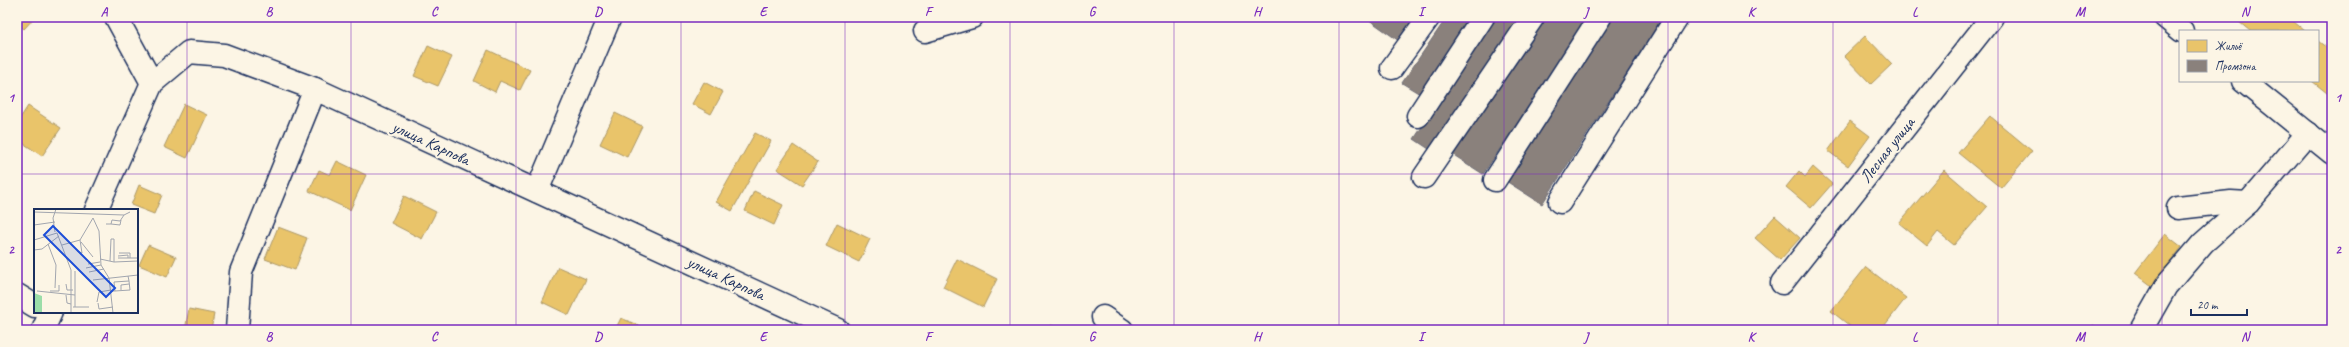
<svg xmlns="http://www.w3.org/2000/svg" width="2349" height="347" viewBox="0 0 2349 347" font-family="Caveat,sans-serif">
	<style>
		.homes { fill: #e9c46a; stroke: #ab9766 }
		.industry { fill: #8a817c; stroke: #696873 }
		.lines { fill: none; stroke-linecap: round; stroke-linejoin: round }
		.minor-casing { stroke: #1b2f5e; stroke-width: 25 }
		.minor { stroke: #fcf5e5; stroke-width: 22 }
		.grid { fill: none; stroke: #7b2cbf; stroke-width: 1; stroke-opacity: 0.55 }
		.labels { text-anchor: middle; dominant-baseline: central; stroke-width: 4; stroke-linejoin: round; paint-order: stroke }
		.street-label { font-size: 17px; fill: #1b2f5e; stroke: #fcf5e5 }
		.inset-road { fill: none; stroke: #a2a6af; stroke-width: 1 }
		.view { fill: #1d4ed8; fill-opacity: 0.15; stroke: #1d4ed8; stroke-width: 2 }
		.inset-edge { fill: none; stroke: #1b2f5e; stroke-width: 2 }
		.neatline { fill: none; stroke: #7b2cbf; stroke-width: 1.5 }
		.grid-label { font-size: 13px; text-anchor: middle; font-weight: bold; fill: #7b2cbf }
	</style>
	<rect width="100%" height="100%" fill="#fcf5e5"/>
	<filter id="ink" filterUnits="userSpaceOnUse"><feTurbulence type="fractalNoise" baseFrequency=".025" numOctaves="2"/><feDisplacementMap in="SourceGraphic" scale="8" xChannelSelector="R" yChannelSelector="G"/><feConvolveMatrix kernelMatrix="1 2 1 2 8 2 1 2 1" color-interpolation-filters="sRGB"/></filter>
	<g filter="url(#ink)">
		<g class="homes">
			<polygon points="17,17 35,17 24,29 17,23"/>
			<polygon points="2233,17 2288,17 2305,31 2250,31"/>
			<polygon points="1865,36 1892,64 1871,84 1844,56"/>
			<polygon points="2318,41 2332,52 2332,97 2312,81 2318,81"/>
			<polygon points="428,46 452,57 438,86 414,76"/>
			<polygon points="488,50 530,70 520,90 500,81 495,92 474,81"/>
			<polygon points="704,82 723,92 711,114 692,104"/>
			<polygon points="184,104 207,115 187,158 164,147"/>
			<polygon points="28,106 61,128 42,156 17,139 17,123"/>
			<polygon points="615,113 642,126 627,157 600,144"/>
			<polygon points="1990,116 2032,151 2001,188 1958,153"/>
			<polygon points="1850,121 1870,136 1848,166 1828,151"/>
			<polygon points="755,133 771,141 732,211 716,202"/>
			<polygon points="793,145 818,162 802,185 777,169"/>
			<polygon points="337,161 366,175 350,210 309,191 319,170 330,175"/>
			<polygon points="1813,167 1832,184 1811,208 1786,187 1799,171 1805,177"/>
			<polygon points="1944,170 1987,207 1954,245 1938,232 1927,246 1899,223"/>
			<polygon points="139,185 162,195 154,214 131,205"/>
			<polygon points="754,191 783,205 774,225 745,211"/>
			<polygon points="404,196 436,212 422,239 391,223"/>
			<polygon points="1775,216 1800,238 1780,260 1755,238"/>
			<polygon points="837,223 870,239 859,262 826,246"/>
			<polygon points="278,227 307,238 295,270 265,259"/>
			<polygon points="2165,234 2182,247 2152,286 2135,273"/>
			<polygon points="148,245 176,257 167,277 139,265"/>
			<polygon points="957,259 997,279 983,307 943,287"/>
			<polygon points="558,267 586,279 569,315 542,302"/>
			<polygon points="1866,267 1906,298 1881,330 1855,330 1831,311"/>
			<polygon points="189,309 214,314 211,330 185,330"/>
			<polygon points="621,318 649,330 615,330"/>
			<polygon points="1051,325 1060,330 1048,330"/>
			<polygon points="2093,325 2100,330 2089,330"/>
		</g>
		<g class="industry">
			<polygon points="1365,17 1416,17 1399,41"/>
			<polygon points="1447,17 1471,17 1420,94 1402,83"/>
			<polygon points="1495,17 1524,17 1435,153 1414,139"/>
			<polygon points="1544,17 1588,17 1483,174 1452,154"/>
			<polygon points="1612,17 1663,17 1542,204 1506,181"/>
		</g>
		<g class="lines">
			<g class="minor-casing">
				<g id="minor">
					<polyline points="116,17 152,83"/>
					<polyline points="2165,17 2182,31"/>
					<polyline points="925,31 972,17"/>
					<polyline points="1392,68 1429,17"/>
					<polyline points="2243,81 2332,153"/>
					<polyline points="1418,116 1483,17"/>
					<polyline points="1424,177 1533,17"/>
					<polyline points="1495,180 1600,17"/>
					<polyline points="537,191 610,17"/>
					<polyline points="1560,202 1677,17"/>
					<polyline points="2178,208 2231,202 2248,203"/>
					<polyline points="96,210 152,83 189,52 224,55 315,89 838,330"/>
					<polyline points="1782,283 1992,17"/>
					<polyline points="17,295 35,306"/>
					<polyline points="1103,317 1122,330"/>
					<polyline points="43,330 51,312"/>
					<polyline points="237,330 241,272 315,89"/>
					<polyline points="2141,330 2166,286 2203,243 2248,203 2308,133"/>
				</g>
			</g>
			<use href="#minor" class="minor"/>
		</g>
	</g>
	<path class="grid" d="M 187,17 L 187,330M 351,17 L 351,330M 516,17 L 516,330M 681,17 L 681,330M 845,17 L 845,330M 1010,17 L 1010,330M 1174,17 L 1174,330M 1339,17 L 1339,330M 1504,17 L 1504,330M 1668,17 L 1668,330M 1833,17 L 1833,330M 1998,17 L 1998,330M 2162,17 L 2162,330M 17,174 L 2332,174"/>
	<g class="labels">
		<g class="street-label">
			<text transform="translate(431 143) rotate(25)">улица Карпова</text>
			<text transform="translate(1887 150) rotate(-52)">Лесная улица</text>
			<text transform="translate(726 278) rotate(25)">улица Карпова</text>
		</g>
	</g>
	<g transform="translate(34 209)">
		<rect width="104" height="104" fill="#fcf5e5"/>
		<path d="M 0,84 L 8,87 L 8,104 L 0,104 Z" fill="#9bdda8"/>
		<path class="inset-road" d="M 0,3 L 90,6 L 96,3M 59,9 L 65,22 L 67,56 L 75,69 L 79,104M 72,15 L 77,15 L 78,11 L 86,12 L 90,6M 77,15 L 86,16 L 87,11M 0,16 L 21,13M 21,23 L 19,9 L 22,0M 0,31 L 23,24 L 37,61 L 37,104M 47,33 L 59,48M 14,35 L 22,56 L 21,79M 28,36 L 46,31M 0,41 L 8,40 L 25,27M 43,42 L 48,44 L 46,31 L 59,9M 85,44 L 96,44 L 96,49M 84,47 L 94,46 L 94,49M 84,49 L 104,49M 66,50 L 80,53 L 104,52M 76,52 L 77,30 L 80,30M 80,53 L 80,30M 54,55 L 66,53M 52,59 L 67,56M 55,63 L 70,60M 59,71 L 104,66M 32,75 L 33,81 L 39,81M 87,81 L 87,76 L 95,75M 3,82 L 41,86M 16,82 L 25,82 L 25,76M 77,82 L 81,82 L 80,73 L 95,72 L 94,67M 81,82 L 96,81 L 95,72M 32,86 L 33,94 L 37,95M 63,93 L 65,83 L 77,81M 64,94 L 65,100 L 79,98M 39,98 L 55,98M 41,98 L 41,62"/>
		<path class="view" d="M 19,17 L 81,79 L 72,88 L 10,26 Z"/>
		<rect width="104" height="104" class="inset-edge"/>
	</g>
	<rect width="2349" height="347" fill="none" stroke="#fcf5e5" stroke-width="44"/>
	<rect x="2179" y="30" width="140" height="52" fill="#fcf5e5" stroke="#a2a6af"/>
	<rect x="2187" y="40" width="20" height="12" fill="#e9c46a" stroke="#a2a6af"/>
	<text x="2215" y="50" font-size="12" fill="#1b2f5e">Жильё</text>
	<rect x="2187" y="60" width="20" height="12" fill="#8a817c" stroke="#a2a6af"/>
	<text x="2215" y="70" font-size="12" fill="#1b2f5e">Промзона</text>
	<path d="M2191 309v6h56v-6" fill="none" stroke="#1b2f5e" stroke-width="2"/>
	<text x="2197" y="309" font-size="12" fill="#1b2f5e" stroke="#fcf5e5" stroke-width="3" paint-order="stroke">20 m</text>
	<rect x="22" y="22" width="2305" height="303" class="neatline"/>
	<g class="grid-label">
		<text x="104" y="16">A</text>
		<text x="269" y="16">B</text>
		<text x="434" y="16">C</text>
		<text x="598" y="16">D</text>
		<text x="763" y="16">E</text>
		<text x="928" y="16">F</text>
		<text x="1092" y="16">G</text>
		<text x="1257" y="16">H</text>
		<text x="1421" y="16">I</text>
		<text x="1586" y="16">J</text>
		<text x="1751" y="16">K</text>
		<text x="1915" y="16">L</text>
		<text x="2080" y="16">M</text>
		<text x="2245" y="16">N</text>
		<text x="11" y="102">1</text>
		<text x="2338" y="102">1</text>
		<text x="11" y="254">2</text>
		<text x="2338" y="254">2</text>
		<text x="104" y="341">A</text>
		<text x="269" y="341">B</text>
		<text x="434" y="341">C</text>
		<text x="598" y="341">D</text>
		<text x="763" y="341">E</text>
		<text x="928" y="341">F</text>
		<text x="1092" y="341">G</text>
		<text x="1257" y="341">H</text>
		<text x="1421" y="341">I</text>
		<text x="1586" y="341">J</text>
		<text x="1751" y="341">K</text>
		<text x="1915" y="341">L</text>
		<text x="2080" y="341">M</text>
		<text x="2245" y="341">N</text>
	</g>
</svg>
